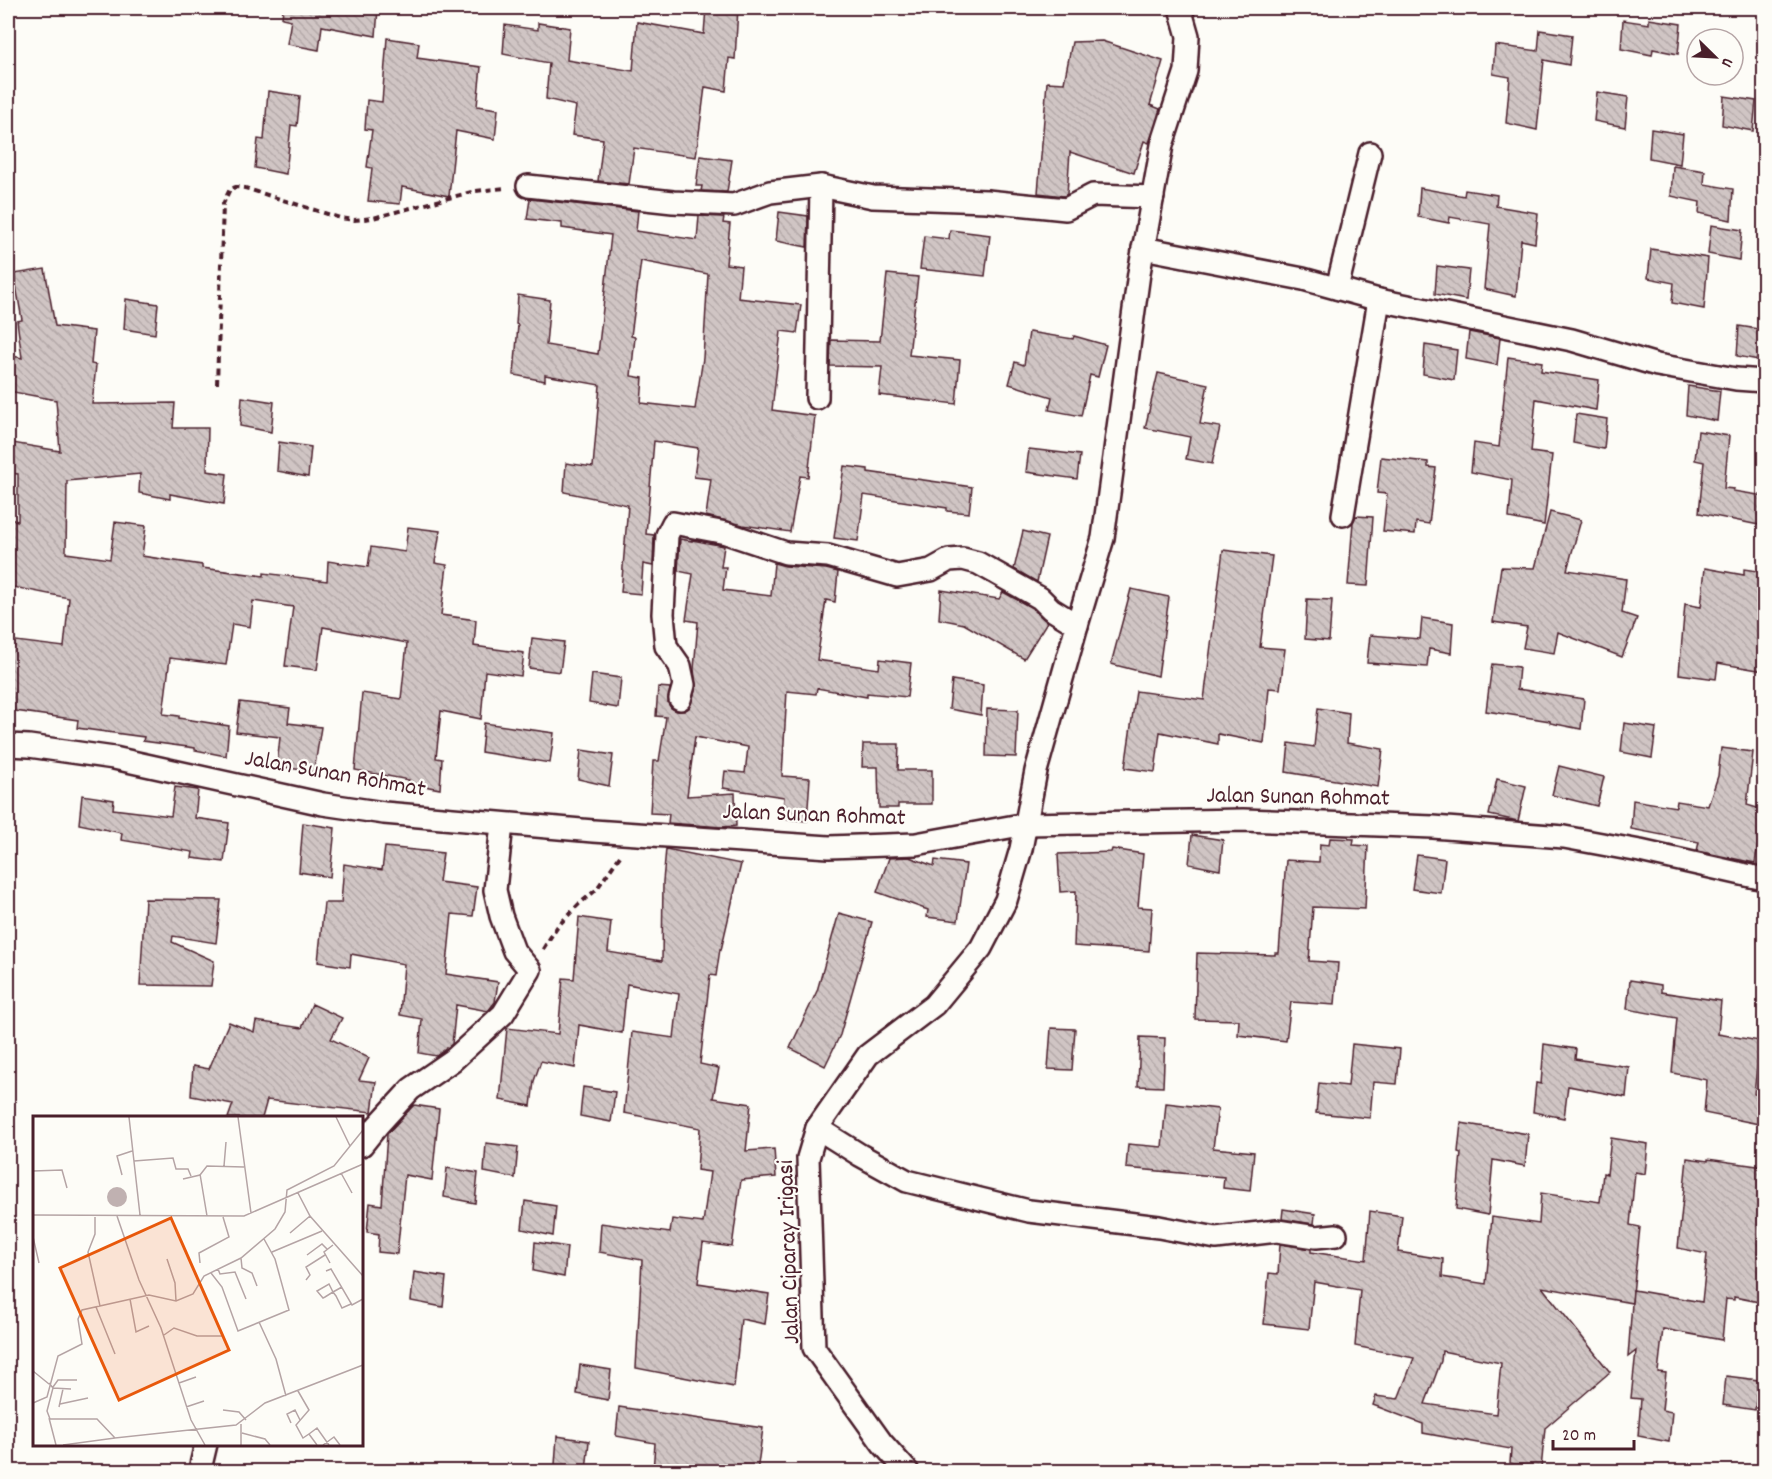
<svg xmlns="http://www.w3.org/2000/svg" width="1772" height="1479" viewBox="0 0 1772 1479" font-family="Dekko,sans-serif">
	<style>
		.building { fill: url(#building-back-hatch); stroke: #4a1f2b; stroke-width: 1.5; fill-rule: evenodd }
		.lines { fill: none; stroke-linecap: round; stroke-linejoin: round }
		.street-casing { stroke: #4a1f2b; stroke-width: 26 }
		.path { stroke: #4a1f2b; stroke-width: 4; stroke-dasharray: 6 4.5; stroke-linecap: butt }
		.street { stroke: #fdfcf7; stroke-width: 21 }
		.labels { text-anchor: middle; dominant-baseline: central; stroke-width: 4.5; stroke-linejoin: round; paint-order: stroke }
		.street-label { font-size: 24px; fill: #4a1f2b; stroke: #fdfcf7 }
		.inset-road { fill: none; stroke: #b5a4a5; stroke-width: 1.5 }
		.view { fill: #e8590c; fill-opacity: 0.15; stroke: #e8590c; stroke-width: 3 }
		.inset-edge { fill: none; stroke: #4a1f2b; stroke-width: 3 }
	</style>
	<defs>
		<pattern id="building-back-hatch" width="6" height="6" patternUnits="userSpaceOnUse" patternTransform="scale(1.5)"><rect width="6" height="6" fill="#d0c5c4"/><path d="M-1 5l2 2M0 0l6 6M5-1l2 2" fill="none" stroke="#b4a9a9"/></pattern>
	</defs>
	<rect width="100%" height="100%" fill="#fdfcf7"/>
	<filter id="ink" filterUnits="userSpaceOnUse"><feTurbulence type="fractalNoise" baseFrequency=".0167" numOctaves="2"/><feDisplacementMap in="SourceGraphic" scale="12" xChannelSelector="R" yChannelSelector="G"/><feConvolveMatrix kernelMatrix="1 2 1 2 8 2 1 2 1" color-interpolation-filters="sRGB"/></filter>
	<g filter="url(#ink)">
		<g class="building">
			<polygon points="283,8 378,8 376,36 322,26 319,50 287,44 291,20 282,18"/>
			<polygon points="706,8 738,8 735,59 729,58 726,91 705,87 696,157 634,148 629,184 598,181 603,139 572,135 576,106 546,99 549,63 503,54 505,25 538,30 538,23 570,28 567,60 633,71 637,22 704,34"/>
			<polygon points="1649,19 1681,24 1678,54 1653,49 1652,55 1621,49 1623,20 1649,24"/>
			<polygon points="1540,30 1572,35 1569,65 1544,60 1537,130 1506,123 1510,77 1493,74 1495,45 1538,51"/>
			<polygon points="387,38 419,43 417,58 481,67 477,106 498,109 495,139 456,131 449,196 402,187 400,204 368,201 372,168 367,167 372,130 365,129 367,100 382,102"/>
			<polygon points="1102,41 1163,61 1150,105 1160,109 1149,143 1144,141 1134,173 1070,152 1067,194 1064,196 1038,193 1047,82 1064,83 1072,42"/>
			<polygon points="268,91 300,96 297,126 291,125 286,174 255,168 258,139 264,140"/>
			<polygon points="1597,92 1628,97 1625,127 1594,121"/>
			<polygon points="1724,96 1756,101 1753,131 1722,125"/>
			<polygon points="1651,129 1683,134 1680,164 1649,158"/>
			<polygon points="700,156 732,160 727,192 701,191 702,186 696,186"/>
			<polygon points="1673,166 1705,171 1704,184 1733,189 1731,220 1699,213 1700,202 1671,196"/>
			<polygon points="1420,188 1464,196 1465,190 1497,195 1496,206 1538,213 1535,243 1521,240 1516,296 1484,289 1490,224 1450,217 1449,223 1418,217"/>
			<path d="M 530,199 L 638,211 L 636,231 L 697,240 L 699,216 L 724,217 L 723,223 L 730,224 L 726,264 L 741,266 L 738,298 L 801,305 L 797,333 L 781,331 L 772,410 L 815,416 L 808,477 L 800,476 L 790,532 L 743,525 L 706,516 L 711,479 L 694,477 L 698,448 L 654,441 L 646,534 L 654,535 L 653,566 L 643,564 L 641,594 L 621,592 L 628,505 L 564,492 L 566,463 L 593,467 L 600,385 L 545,375 L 545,381 L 514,375 L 518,325 L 516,324 L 518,295 L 550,300 L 546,345 L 598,354 L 611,235 L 562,228 L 562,223 L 527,219 ZM 641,261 L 708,274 L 703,358 L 695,409 L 641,403 L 643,378 L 631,376 L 635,337 L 631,336 Z"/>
			<polygon points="779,212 808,216 807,247 776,241"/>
			<polygon points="1711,225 1742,230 1739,260 1708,254"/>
			<polygon points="950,230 990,235 985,276 920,269 924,236 949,239"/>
			<polygon points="1651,249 1708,258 1704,309 1672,303 1674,283 1648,278"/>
			<polygon points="1437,266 1469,270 1466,300 1435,294"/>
			<polygon points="45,269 55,326 94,331 91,364 96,365 92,404 175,403 173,428 208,428 207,471 227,474 224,504 170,494 170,499 139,493 140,474 67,481 66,553 110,559 115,522 146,526 142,556 202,565 202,568 264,576 264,573 327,581 328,561 368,567 371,547 405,552 408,527 440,531 435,563 447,565 441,615 476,620 474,646 524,653 521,676 485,671 481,719 441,711 436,758 442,759 440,789 408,783 409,780 355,770 362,693 401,699 407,643 323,627 317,670 285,666 293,607 253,601 250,627 232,624 226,665 170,658 163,714 179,716 179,718 229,726 226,756 195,750 195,748 143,741 144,737 77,728 78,720 8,710 8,640 64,647 69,598 8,586 8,519 18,521 18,474 10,473 13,443 60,451 56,400 8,391 8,355 22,358 17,321 22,320 14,274"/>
			<polygon points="887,274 918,277 909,355 960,360 956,404 879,395 882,367 830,366 831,340 880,341"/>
			<polygon points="126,299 158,304 155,334 124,329"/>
			<polygon points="1739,326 1764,330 1764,361 1737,356"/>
			<polygon points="1029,332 1073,339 1074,336 1106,345 1098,377 1090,375 1081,416 1049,410 1052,397 1009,384 1015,362 1024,365"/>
			<polygon points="1469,332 1500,338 1497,365 1466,359"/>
			<polygon points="1425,345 1457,350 1454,380 1423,374"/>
			<polygon points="1508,357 1542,362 1541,371 1599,380 1596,410 1536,399 1531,452 1552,455 1544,525 1509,518 1512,480 1471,472 1474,443 1499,447"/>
			<polygon points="1158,373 1208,384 1200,424 1220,427 1212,464 1186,459 1190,437 1145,428"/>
			<polygon points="1688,386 1720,391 1717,421 1686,415"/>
			<polygon points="242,397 274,402 271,432 240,426"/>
			<polygon points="1576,414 1607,419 1604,449 1573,443"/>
			<polygon points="1698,431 1729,436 1724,488 1734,489 1733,491 1764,496 1764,526 1699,513 1704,462 1695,460"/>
			<polygon points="279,442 311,447 308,477 277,471"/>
			<polygon points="1029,449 1080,455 1077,479 1026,472"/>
			<polygon points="1381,457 1428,462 1428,467 1436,468 1429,524 1416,522 1415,534 1383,531 1387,494 1377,493"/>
			<polygon points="844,466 868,469 868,472 972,487 969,513 947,511 947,508 864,495 858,541 834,538"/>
			<polygon points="1550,512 1581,520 1567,570 1626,579 1622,613 1637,618 1622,657 1558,632 1554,653 1523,648 1527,627 1493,622 1501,567 1535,568"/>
			<polygon points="1356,516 1373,517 1368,586 1348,585 1353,522"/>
			<polygon points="1023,531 1047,537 1037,582 1014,569"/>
			<polygon points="680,539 692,541 692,540 724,546 721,567 726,567 723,590 771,596 774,563 785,566 826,569 838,572 835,602 826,600 817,660 879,669 880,659 911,663 907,697 867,693 867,697 817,688 816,694 787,691 782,776 810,778 807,821 782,819 784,797 723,788 725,771 745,773 748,747 695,737 687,796 735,793 736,826 722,827 668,823 669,814 650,813 653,761 659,761 666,717 656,716 658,687 670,688 668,703 671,708 677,711 684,711 689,708 696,688 694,669 698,622 686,620 693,574 678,571"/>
			<polygon points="1223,550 1272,556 1260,647 1285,649 1280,689 1269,688 1264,743 1218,734 1218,744 1160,732 1155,772 1125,768 1136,691 1204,700"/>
			<polygon points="1705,568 1744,575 1744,569 1764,572 1764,671 1718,663 1716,679 1679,674 1685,604 1701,607"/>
			<polygon points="1131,589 1169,597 1158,676 1111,664"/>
			<polygon points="941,590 999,599 1003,592 1032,608 1047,622 1024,659 964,624 939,619"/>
			<polygon points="1307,599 1332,600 1329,641 1305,639"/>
			<polygon points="1422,618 1453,623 1451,653 1429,649 1427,667 1367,663 1370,635 1420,639"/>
			<polygon points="532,638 564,642 560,672 529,668"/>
			<polygon points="1492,664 1519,667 1517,689 1584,699 1581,729 1550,723 1550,721 1486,711"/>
			<polygon points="592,674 621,678 618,708 589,703"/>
			<polygon points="952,680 983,685 981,715 949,709"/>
			<polygon points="240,702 290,708 288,723 321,727 314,772 277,766 280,737 236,732"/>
			<polygon points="1318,708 1349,713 1347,743 1383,749 1378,787 1286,772 1289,743 1314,747"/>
			<polygon points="987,709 1018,710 1016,757 986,756"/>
			<polygon points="484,723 554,733 550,763 481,752"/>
			<polygon points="1624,723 1656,728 1652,758 1621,752"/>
			<polygon points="863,744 899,744 898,770 932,770 932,804 898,804 898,808 879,808 878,767 862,767"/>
			<polygon points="1721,748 1753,752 1747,805 1764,810 1764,825 1760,832 1755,863 1697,851 1699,842 1631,829 1633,800 1676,807 1677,801 1708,806 1718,776"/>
			<polygon points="581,750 613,755 609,786 578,779"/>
			<polygon points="1559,766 1604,777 1597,806 1552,795"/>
			<polygon points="1497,779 1526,786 1518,821 1489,815"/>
			<polygon points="175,787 198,790 195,818 229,823 224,862 192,858 193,852 121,840 122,833 79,824 82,795 114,800 113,809 171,816"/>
			<polygon points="303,823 335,828 330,877 299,872"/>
			<polygon points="1192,835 1223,840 1220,870 1189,864"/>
			<polygon points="1330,838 1354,839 1353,845 1368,846 1365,909 1313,907 1309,961 1338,963 1335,1005 1291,1002 1286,1041 1238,1035 1239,1020 1195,1019 1197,953 1275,955 1275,953 1279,953 1286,860 1319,862 1320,844 1329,845"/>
			<polygon points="385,847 443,853 439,882 477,887 473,916 452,914 446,974 498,982 495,1002 488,1011 456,1005 452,1044 436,1056 419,1053 422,1019 400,1015 404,964 351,954 350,967 318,962 324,903 341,903 344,864 382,870"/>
			<polygon points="666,849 741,864 721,950 720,949 716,976 710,975 700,1064 719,1068 713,1098 751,1104 746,1151 774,1149 776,1177 741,1180 732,1247 703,1243 698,1283 769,1294 765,1324 741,1319 734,1387 636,1368 642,1260 599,1252 601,1223 670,1233 672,1219 703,1223 710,1172 697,1170 700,1128 624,1113 632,1032 674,1038 679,994 627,984 622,1033 579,1025 575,1068 541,1061 534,1081 531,1106 500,1100 507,1028 558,1034 563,978 574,979 579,917 611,922 608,952 662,961 663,881"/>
			<polygon points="1112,849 1143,854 1138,907 1152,908 1149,951 1074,946 1076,891 1060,892 1058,854 1111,852"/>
			<polygon points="1417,855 1445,859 1441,893 1412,889"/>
			<polygon points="909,857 934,866 935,860 966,864 958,921 927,917 928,910 877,892 889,858"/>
			<polygon points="145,899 221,900 216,943 173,936 172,942 214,961 211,986 140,985"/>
			<polygon points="839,913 872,922 840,1035 825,1066 790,1048 817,991"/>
			<polygon points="1630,980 1661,985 1661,992 1721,1001 1718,1034 1760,1041 1754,1094 1764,1096 1764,1125 1704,1113 1707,1080 1672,1073 1677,1018 1627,1009"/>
			<polygon points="312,1004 342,1018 331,1039 369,1058 359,1080 376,1082 372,1112 267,1100 262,1118 228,1118 233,1104 191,1096 193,1066 209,1069 229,1022 254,1032 256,1021 302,1028"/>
			<polygon points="1051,1028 1075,1029 1072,1070 1048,1069"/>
			<polygon points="1140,1037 1165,1038 1163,1087 1138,1086"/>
			<polygon points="1352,1044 1400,1049 1397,1084 1373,1082 1370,1118 1316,1113 1319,1083 1348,1086"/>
			<polygon points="1544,1044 1576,1049 1575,1059 1629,1067 1626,1097 1568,1086 1564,1118 1533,1112 1536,1083 1541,1084"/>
			<polygon points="583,1087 615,1092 611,1122 580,1116"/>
			<polygon points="1166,1103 1218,1109 1213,1148 1254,1152 1250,1191 1223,1188 1224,1177 1126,1168 1128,1144 1162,1147"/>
			<polygon points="414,1105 439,1109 432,1180 405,1175 397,1254 378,1252 379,1234 367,1232 370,1203 382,1205 387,1134"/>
			<polygon points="1461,1123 1528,1134 1525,1166 1493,1160 1488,1215 1456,1209 1461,1153 1458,1152"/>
			<path d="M 1611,1138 L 1648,1144 L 1645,1174 L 1635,1172 L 1630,1225 L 1640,1227 L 1632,1303 L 1542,1287 L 1610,1372 L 1545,1428 L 1541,1469 L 1510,1463 L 1511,1449 L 1423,1433 L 1423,1424 L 1373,1405 L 1376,1396 L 1398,1399 L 1414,1358 L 1355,1346 L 1360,1290 L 1314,1282 L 1309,1329 L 1264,1324 L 1269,1273 L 1278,1274 L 1280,1244 L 1311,1249 L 1311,1252 L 1366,1260 L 1370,1211 L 1402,1216 L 1398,1252 L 1443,1259 L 1442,1277 L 1486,1284 L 1492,1217 L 1539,1224 L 1541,1193 L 1600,1202 L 1603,1173 L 1607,1174 ZM 1442,1351 L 1501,1363 L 1496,1414 L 1425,1404 L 1441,1361 Z"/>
			<polygon points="486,1143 518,1147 515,1178 484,1172"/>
			<polygon points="1687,1158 1708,1161 1708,1159 1764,1167 1764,1303 1734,1297 1734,1300 1726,1299 1722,1340 1663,1329 1658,1372 1666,1373 1662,1410 1672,1412 1669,1442 1638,1436 1641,1399 1631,1398 1636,1351 1628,1357 1633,1290 1702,1302 1707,1254 1678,1248"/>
			<polygon points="447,1168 478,1173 475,1203 444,1197"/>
			<polygon points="525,1201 556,1206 553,1236 522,1229"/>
			<polygon points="1283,1209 1315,1214 1314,1224 1282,1219"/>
			<polygon points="535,1242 567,1247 564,1277 533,1271"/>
			<polygon points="414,1272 446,1277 443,1307 411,1301"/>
			<polygon points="580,1365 611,1370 608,1400 577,1394"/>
			<polygon points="1726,1376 1758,1380 1755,1410 1723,1405"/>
			<polygon points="619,1407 763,1428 757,1472 729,1472 685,1465 684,1472 653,1472 655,1443 616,1436"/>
			<polygon points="557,1436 589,1441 586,1471 555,1465"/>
		</g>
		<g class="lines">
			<g class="street-casing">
				<g id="street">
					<polyline points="528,186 673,202 734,205 770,192 821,186 873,197 987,201 1066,209 1093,195 1153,197"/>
					<polyline points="1143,248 1303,279 1379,300 1572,340 1657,365 1736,379 1764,381"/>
					<polyline points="1337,288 1370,153"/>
					<polyline points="817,398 821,186"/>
					<polyline points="1343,515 1379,300"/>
					<polyline points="680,699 684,685 680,666 666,646 663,614 667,535 673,523 726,533 786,553 828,556 897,576 931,570 949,560 963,559 978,563 1040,598 1051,609 1077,625"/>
					<polyline points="8,745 29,746 114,758 323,804 384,813 593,831 829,847 916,844 1026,824 1243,820 1433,827 1564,837 1640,851 1764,879"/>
					<polyline points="817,1128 860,1155 907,1181 1029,1211 1159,1227 1216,1238 1277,1231 1316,1237 1336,1235"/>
					<polyline points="362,1145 378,1125 411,1089 453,1060 503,1014 530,970 514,951 501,916 495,890 502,824"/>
					<polyline points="201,1465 206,1444"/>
					<polyline points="908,1472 882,1443 814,1348 808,1158 817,1128 868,1055 934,1005 981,948 1006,900 1021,849 1036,771 1077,625 1103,538 1139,273 1162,145 1186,71 1188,36 1180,8"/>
				</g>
			</g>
			<g class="path">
				<polyline points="217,384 223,204 230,189 236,187 245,188 340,218 354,220 373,218 475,191 506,188"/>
				<polyline points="543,949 557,927 579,904 596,890 620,856"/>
			</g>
			<use href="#street" class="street"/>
		</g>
	</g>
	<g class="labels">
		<g class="street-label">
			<text transform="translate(335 775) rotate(10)">Jalan Sunan Rohmat</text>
			<text transform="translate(1298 798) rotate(1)">Jalan Sunan Rohmat</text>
			<text transform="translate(814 816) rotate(2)">Jalan Sunan Rohmat</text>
			<text transform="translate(790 1252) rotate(-92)">Jalan Ciparay Irigasi</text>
		</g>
	</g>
	<g transform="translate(33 1116)">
		<rect width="330" height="330" fill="#fdfcf7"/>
		<path d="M74 81a10 10 0 1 1 20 0a10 10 0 1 1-20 0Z" fill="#c0b1b1"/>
		<path class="inset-road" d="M 96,1 L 107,99M 205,1 L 218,97M 303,1 L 317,30M 101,45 L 140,42 L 143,53 L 155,53 L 158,60M 191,50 L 193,26M 0,55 L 29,54 L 34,72M 308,57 L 319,77M 167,58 L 174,100M 89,59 L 84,40 L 99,35M 150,63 L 167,59 L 174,50 L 211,51M 265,77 L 277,100 L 330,160M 0,99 L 211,100 L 330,48M 84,100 L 106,164 L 128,212 L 158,304 L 172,329M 62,101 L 62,118 L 55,136 L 67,190M 257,117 L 277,100M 0,121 L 6,147M 239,136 L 289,115M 274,139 L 289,128 L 294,133M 208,142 L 209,152 L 219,157 L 224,170M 134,143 L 142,167 L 143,185M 167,147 L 166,137 L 196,121 L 190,101M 297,147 L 291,136 L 300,129M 185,153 L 187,158 L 202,156 L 213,183M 293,155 L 298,153 L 319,189 L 330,183M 178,157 L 189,171 L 205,215 L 256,194 L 242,143 L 231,123M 273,164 L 277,159 L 273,151 L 292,139M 309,171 L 300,176 L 292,181 L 290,182 L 284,175 L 296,168 L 300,176 L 303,180 L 309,192 L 318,188M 97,183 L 103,216 L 116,210M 63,191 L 82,238M 226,206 L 243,243 L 253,280M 131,219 L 141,212 L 164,220 L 189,220M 0,255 L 16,268M 16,267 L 20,272 L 14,295 L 17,303 L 64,303 L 82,322 L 203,309 L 232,287 L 330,249M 146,267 L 163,261M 20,271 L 25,264 L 44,264M 20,272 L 38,273M 265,275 L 276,294 L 263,309 L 270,322 L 276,318 L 284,329M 0,287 L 14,281 L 25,240 L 49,228 L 45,203 L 49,194 L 116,179 L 143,185 L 160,178 L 171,160 L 208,142 L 242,113 L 252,96 L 254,74 L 301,50 L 330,14M 27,288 L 55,282M 26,291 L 30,273M 153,291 L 171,285M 190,294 L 206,296 L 213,304M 16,302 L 23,329M 258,307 L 254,298 L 262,294 L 267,304M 208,308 L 208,329M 209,317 L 232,323 L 237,329M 276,318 L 284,312 L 296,329M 30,329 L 82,322M 290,329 L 301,321 L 307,329"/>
		<path class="view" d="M 138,102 L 196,234 L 86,284 L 27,152 Z"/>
		<rect width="330" height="330" class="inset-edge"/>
	</g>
	<rect width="1772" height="1479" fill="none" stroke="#fdfcf7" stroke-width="30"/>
	<rect x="15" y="15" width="1742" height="1449" fill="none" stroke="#4a1f2b" stroke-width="2" filter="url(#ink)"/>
	<g transform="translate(1715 57) rotate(114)"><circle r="28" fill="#fdfcf7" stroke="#b5a4a5" stroke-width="1.5"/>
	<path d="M0-4.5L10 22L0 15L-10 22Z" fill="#4a1f2b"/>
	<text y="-9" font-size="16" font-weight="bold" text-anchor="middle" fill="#4a1f2b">U</text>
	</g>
	<path d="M1553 1440v9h81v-9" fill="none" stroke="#4a1f2b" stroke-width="3"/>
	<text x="1562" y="1440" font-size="18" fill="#4a1f2b" stroke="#fdfcf7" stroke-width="4.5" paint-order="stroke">20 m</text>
</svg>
